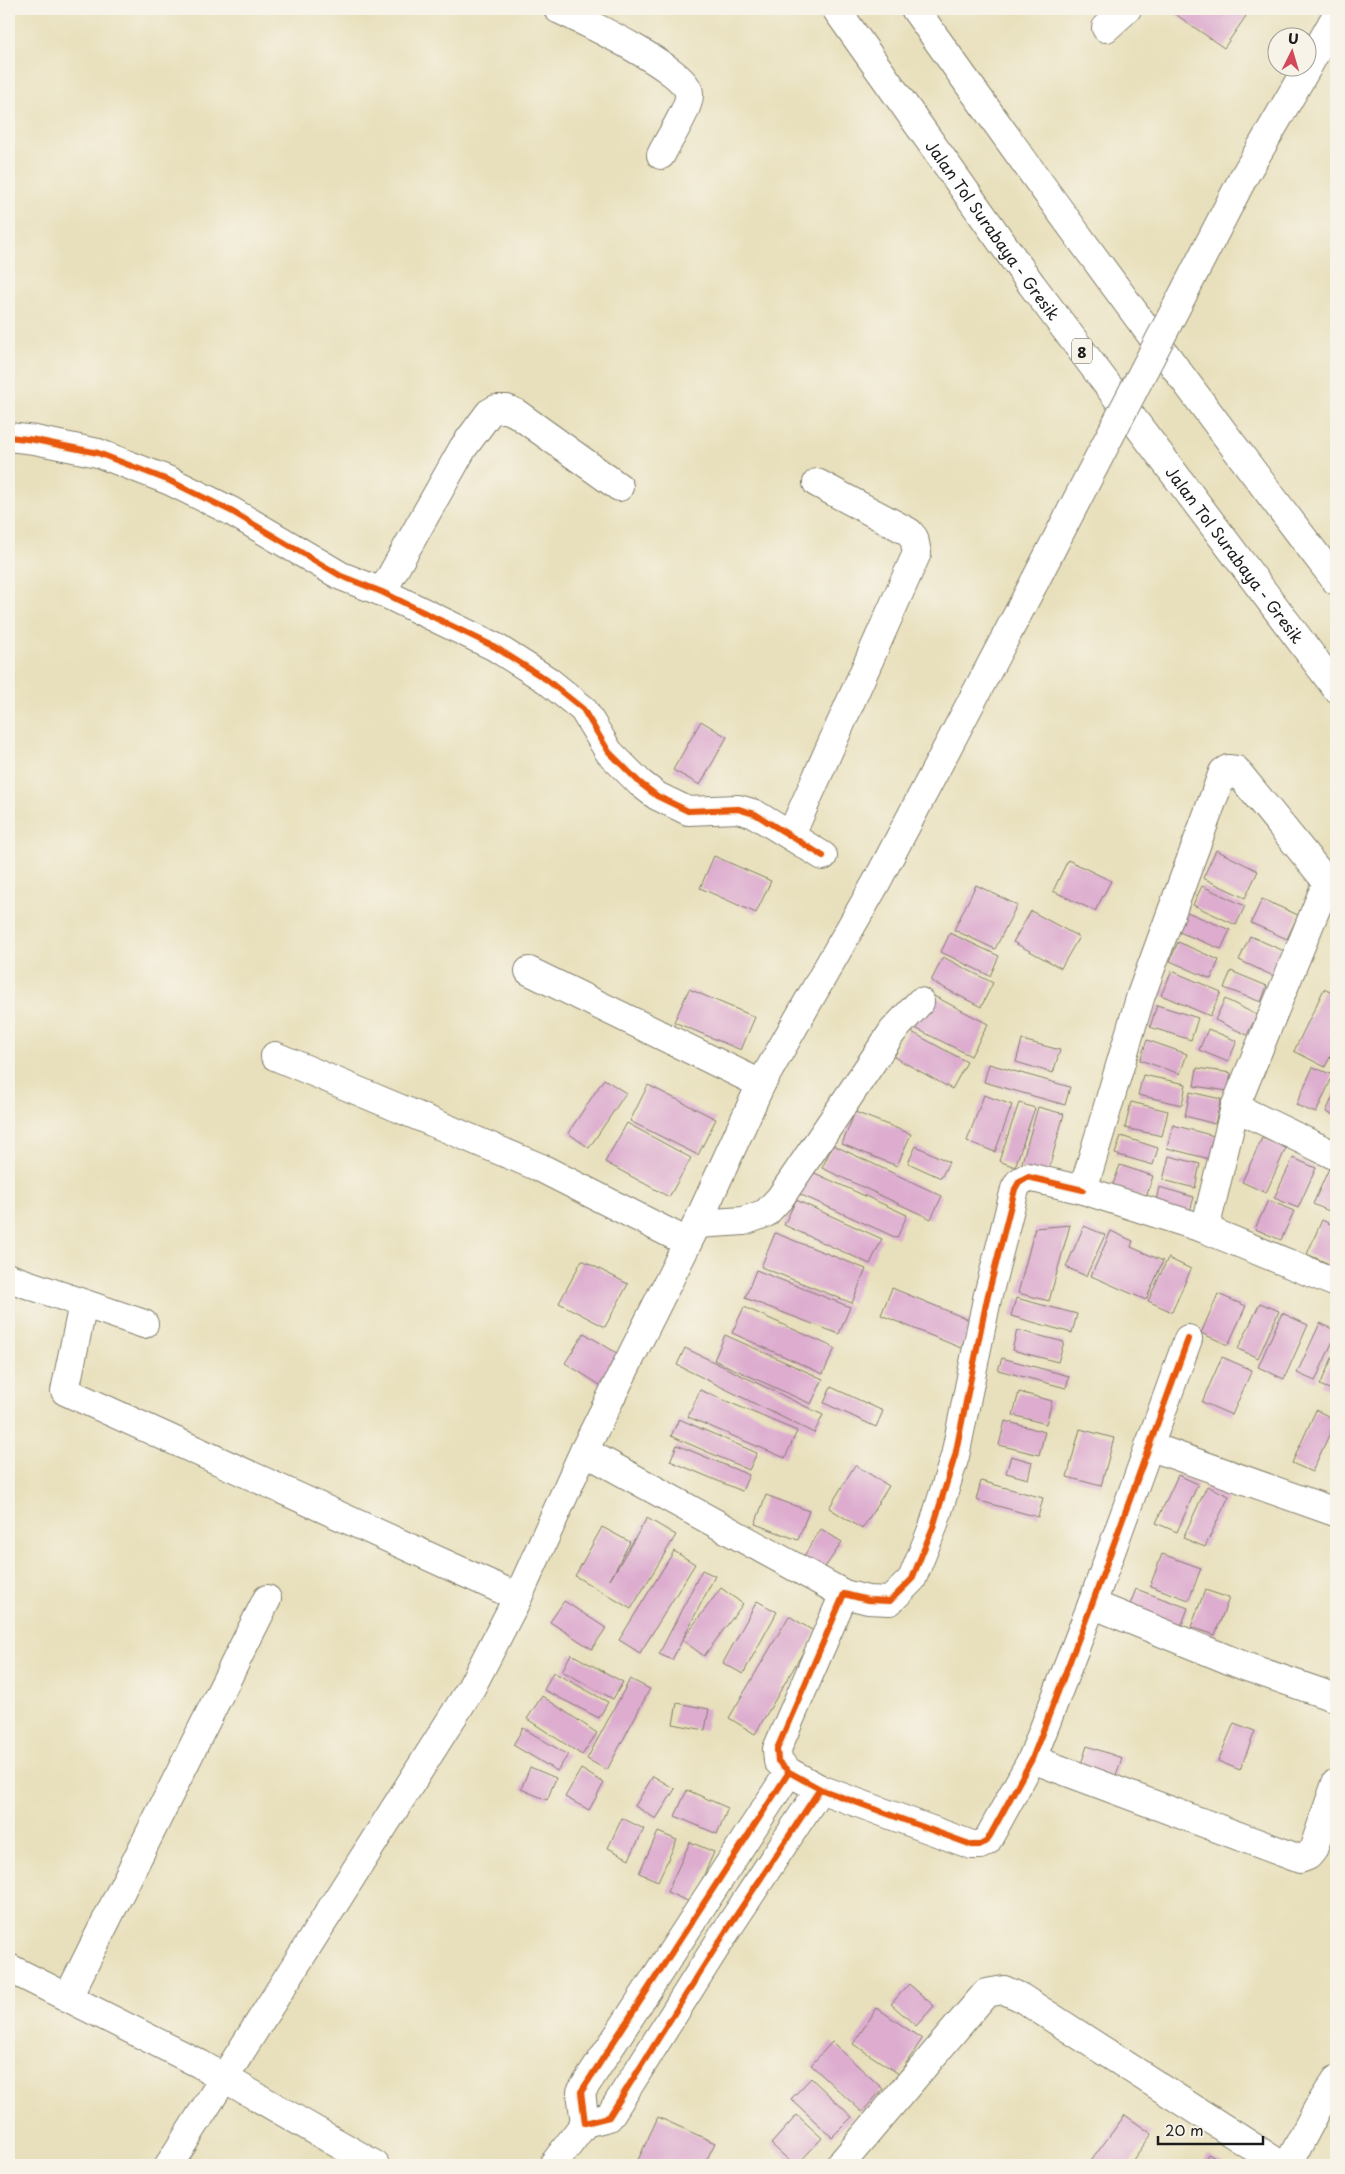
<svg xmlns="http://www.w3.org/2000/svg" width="1345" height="2174" viewBox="0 0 1345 2174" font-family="'Playpen Sans',sans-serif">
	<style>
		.building { fill: #ddaccf }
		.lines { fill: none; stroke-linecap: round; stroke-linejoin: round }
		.minor-casing { stroke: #827e6c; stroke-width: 30 }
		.major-casing { stroke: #827e6c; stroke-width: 30 }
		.highway-casing { stroke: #827e6c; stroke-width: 30 }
		.minor { stroke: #fff; stroke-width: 28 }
		.major { stroke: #fff; stroke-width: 28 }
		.highway { stroke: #fff; stroke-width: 28 }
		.major-bridge-casing { stroke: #827e6c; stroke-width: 30; stroke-linecap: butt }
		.major-bridge { stroke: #fff; stroke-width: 28 }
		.cycleway-casing { stroke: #f7f3e8; stroke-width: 9 }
		.cycleway { stroke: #e8590c; stroke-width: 6 }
		.labels { text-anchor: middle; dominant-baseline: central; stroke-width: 4; stroke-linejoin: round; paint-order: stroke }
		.shield { fill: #f7f3e8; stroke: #5e5c59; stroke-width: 1 }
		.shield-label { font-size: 15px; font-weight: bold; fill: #1c1c1c }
		.street-label { font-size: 16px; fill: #1c1c1c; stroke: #f7f3e8 }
	</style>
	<rect width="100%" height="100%" fill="#f7f3e8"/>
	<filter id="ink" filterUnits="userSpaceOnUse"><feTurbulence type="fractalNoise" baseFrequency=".02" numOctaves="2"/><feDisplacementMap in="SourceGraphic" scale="10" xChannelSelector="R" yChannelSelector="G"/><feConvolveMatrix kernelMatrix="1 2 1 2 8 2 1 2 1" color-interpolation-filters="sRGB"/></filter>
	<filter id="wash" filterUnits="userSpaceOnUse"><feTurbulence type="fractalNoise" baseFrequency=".0096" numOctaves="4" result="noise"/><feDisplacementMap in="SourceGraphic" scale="20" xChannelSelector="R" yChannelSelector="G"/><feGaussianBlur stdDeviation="1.12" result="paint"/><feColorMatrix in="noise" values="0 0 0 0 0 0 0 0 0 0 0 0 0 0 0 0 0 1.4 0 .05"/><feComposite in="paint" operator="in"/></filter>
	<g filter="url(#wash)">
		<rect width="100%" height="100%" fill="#e8e0bc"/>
		<g id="blocks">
			<g class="building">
				<polygon points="1172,9 1236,9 1246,16 1224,48 1171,11"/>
				<polygon points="701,721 727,737 700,785 673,770"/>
				<polygon points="1216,850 1258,871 1245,898 1203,878"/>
				<polygon points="714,856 771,881 756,913 700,888"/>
				<polygon points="1068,860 1111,881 1095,911 1053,891"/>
				<polygon points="976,885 1017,905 995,949 954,930"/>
				<polygon points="1202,886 1245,906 1236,925 1193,905"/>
				<polygon points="1262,899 1298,915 1287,939 1251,923"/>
				<polygon points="1031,911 1079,937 1061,968 1013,942"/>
				<polygon points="1187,912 1230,930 1221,949 1179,932"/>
				<polygon points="950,933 999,956 990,976 941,952"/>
				<polygon points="1250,936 1291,954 1280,979 1239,960"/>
				<polygon points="1178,942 1219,960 1211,979 1170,961"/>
				<polygon points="943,957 993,983 981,1007 931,981"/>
				<polygon points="1172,971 1221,992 1210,1016 1161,995"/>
				<polygon points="1231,971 1267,986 1261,1002 1224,988"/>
				<polygon points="689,989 755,1017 741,1050 674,1022"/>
				<polygon points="1324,989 1336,995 1336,1044 1330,1057 1336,1047 1336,1061 1330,1057 1325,1067 1294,1051"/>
				<polygon points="928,993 988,1024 971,1056 911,1026"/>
				<polygon points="1225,999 1257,1015 1247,1035 1215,1020"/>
				<polygon points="1157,1005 1198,1018 1191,1040 1150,1027"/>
				<polygon points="1208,1029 1237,1041 1228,1062 1199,1050"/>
				<polygon points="908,1030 967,1062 952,1089 894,1057"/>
				<polygon points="1022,1040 1060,1050 1053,1073 1016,1062"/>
				<polygon points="1147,1040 1187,1054 1180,1074 1140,1060"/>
				<polygon points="989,1064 1070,1087 1065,1105 984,1082"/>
				<polygon points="1313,1067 1333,1075 1316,1113 1296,1105"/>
				<polygon points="1197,1068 1231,1073 1228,1091 1194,1086"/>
				<polygon points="1143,1075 1186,1084 1182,1105 1138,1095"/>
				<polygon points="604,1079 626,1093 589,1148 568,1133"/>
				<polygon points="648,1085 716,1119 698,1155 630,1121"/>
				<polygon points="1336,1089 1336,1116 1326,1112"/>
				<polygon points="1190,1092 1221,1099 1215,1124 1185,1116"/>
				<polygon points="984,1095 1012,1105 995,1152 967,1141"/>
				<polygon points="1131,1102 1168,1111 1162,1136 1125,1128"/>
				<polygon points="1019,1103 1035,1108 1015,1167 999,1161"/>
				<polygon points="1038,1107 1064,1114 1047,1176 1020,1169"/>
				<polygon points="855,1112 911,1134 897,1166 842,1144"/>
				<polygon points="627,1123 691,1158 669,1197 605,1162"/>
				<polygon points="1173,1125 1218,1137 1213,1160 1167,1148"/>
				<polygon points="1121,1136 1158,1148 1153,1165 1115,1154"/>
				<polygon points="1262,1138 1286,1148 1266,1193 1242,1182"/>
				<polygon points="833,1145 942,1196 931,1219 822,1168"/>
				<polygon points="916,1146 949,1162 941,1178 908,1163"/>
				<polygon points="1169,1156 1200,1164 1195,1188 1163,1180"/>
				<polygon points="1293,1158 1316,1168 1298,1208 1274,1198"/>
				<polygon points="1331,1164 1336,1166 1336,1196 1329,1211 1313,1204"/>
				<polygon points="1120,1165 1153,1176 1146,1198 1112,1187"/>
				<polygon points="808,1170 907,1215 897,1238 797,1193"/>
				<polygon points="1159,1187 1194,1197 1189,1215 1155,1205"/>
				<polygon points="796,1200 882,1239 870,1264 784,1225"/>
				<polygon points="1268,1200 1294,1211 1281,1240 1255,1229"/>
				<polygon points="1322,1220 1336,1227 1336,1267 1307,1254"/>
				<polygon points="1070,1225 1049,1301 1018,1293 1035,1228"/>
				<polygon points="1084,1226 1105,1235 1086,1276 1066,1267"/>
				<polygon points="1111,1231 1133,1241 1131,1247 1163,1261 1146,1300 1091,1276"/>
				<polygon points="775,1233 866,1269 852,1303 761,1267"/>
				<polygon points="1168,1258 1191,1269 1172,1312 1148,1301"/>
				<polygon points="582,1260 628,1284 605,1327 559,1303"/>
				<polygon points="756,1270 850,1307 839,1334 745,1298"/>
				<polygon points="892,1288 972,1321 961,1348 881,1315"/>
				<polygon points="1218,1294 1246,1306 1228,1345 1201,1333"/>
				<polygon points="1016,1298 1077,1314 1072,1333 1011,1316"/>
				<polygon points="1260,1303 1279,1311 1258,1358 1238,1349"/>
				<polygon points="744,1307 835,1348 823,1374 732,1333"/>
				<polygon points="1282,1313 1308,1325 1284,1379 1258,1367"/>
				<polygon points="1320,1323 1336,1331 1336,1334 1315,1381 1297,1373"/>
				<polygon points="1017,1330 1064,1342 1058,1362 1012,1350"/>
				<polygon points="584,1333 620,1355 600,1385 565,1363"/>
				<polygon points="725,1335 823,1379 811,1404 714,1360"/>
				<polygon points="685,1348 823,1415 814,1433 677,1365"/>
				<polygon points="1336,1349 1336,1392 1320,1385"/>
				<polygon points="1222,1357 1252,1370 1232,1415 1202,1402"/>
				<polygon points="1002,1358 1069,1376 1066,1388 998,1370"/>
				<polygon points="831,1387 883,1411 876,1427 824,1403"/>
				<polygon points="700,1390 797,1431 785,1458 688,1417"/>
				<polygon points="1019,1392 1052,1401 1046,1424 1013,1415"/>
				<polygon points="1316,1410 1336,1420 1312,1472 1292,1463"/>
				<polygon points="679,1419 757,1453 749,1470 671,1436"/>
				<polygon points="1005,1421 1045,1432 1039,1455 999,1445"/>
				<polygon points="1080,1429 1114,1438 1101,1486 1067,1477"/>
				<polygon points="677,1445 749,1475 742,1491 670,1461"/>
				<polygon points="1011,1456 1032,1462 1028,1479 1006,1473"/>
				<polygon points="855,1465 889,1486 862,1529 829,1508"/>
				<polygon points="1178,1475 1198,1484 1177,1532 1156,1523"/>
				<polygon points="981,1481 1043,1498 1038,1517 976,1500"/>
				<polygon points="1207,1486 1229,1496 1205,1547 1183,1538"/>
				<polygon points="766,1495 809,1511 798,1540 755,1524"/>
				<polygon points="647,1518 676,1535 631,1609 575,1576 602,1527 630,1542 610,1580"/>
				<polygon points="821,1529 842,1542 822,1572 802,1559"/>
				<polygon points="674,1551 695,1564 640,1653 619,1640"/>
				<polygon points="1162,1554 1201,1568 1189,1600 1150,1586"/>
				<polygon points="702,1570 715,1576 672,1660 659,1654"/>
				<polygon points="721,1588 743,1604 704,1656 682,1640"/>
				<polygon points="1136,1589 1188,1608 1181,1627 1129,1607"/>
				<polygon points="1205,1590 1229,1598 1215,1635 1191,1627"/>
				<polygon points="564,1601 606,1628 592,1649 550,1622"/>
				<polygon points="757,1601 777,1612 743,1674 723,1663"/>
				<polygon points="789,1616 815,1632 755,1734 729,1718"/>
				<polygon points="571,1654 623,1682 613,1699 562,1671"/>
				<polygon points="553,1672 608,1702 599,1718 544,1690"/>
				<polygon points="630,1679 650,1689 607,1770 587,1759"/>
				<polygon points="542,1696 597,1733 582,1755 527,1719"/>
				<polygon points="677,1703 709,1709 705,1730 673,1724"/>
				<polygon points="1234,1723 1255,1731 1240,1770 1218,1761"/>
				<polygon points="523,1728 568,1755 557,1771 513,1745"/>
				<polygon points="1087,1746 1122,1758 1115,1778 1080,1767"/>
				<polygon points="530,1767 556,1778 547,1800 521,1789"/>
				<polygon points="581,1769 604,1783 589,1810 565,1797"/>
				<polygon points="653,1776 675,1789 656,1819 635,1806"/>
				<polygon points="687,1790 728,1808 717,1834 675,1816"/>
				<polygon points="622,1818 644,1829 629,1859 608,1848"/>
				<polygon points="658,1832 677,1840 658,1881 639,1873"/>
				<polygon points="690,1842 714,1852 692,1903 667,1892"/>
				<polygon points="909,1984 934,2006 916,2026 891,2004"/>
				<polygon points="877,2008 922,2039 899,2074 853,2044"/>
				<polygon points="832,2042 883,2089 862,2112 811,2065"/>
				<polygon points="811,2078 852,2117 832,2137 791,2099"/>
				<polygon points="797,2115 822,2138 797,2165 794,2165 771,2144"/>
				<polygon points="1125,2115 1152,2134 1129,2165 1088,2165"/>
				<polygon points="658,2117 715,2143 704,2165 643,2165 637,2162"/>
				<polygon points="1208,2154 1228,2165 1202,2165"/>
			</g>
		</g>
	</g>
	<g filter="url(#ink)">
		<use href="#blocks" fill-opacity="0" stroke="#827e6c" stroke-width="1"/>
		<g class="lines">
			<g class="minor-casing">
				<g id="minor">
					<path d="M 558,9 C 581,20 687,70 689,93 C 691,106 667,142 661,155"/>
					<polyline points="1106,28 1127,9"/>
					<polyline points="9,437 35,440 98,453 170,481 231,511 341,576 382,592 495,647 547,680 583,709 609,752 640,783 657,796 688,811 738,809 755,814 823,856"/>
					<polyline points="382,592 463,448 489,413 496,409 507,409 516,413 619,487"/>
					<polyline points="791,835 917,553 914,538 909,532 817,483"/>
					<polyline points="1336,893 1236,770 1228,769 1223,772 1141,995 1083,1190 1205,1229 1336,1283"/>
					<polyline points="529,971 761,1084"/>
					<polyline points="275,1056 541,1168 687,1242"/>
					<polyline points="1235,1107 1336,1156"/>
					<polyline points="1083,1190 1028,1177 1019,1182 1015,1189 987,1299 955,1456 933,1527 912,1579 890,1601 868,1600 844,1594 777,1749 778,1761 789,1772 820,1789 972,1845 980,1845 987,1841 1032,1759 1092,1604 1188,1339"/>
					<polyline points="697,1224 744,1221 766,1213 780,1198 893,1031 920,1002"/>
					<polyline points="1205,1229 1235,1107 1327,882"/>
					<polyline points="9,1278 144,1324"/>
					<polyline points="83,1304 65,1391 518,1597"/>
					<polyline points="1149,1446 1335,1512"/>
					<polyline points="584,1451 844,1594"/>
					<polyline points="1092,1604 1244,1666 1336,1698"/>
					<polyline points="1032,1759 1300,1859 1308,1856 1313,1850 1336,1783"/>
					<polyline points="789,1772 581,2092 585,2123 609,2117 726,1931 820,1789"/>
					<polyline points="9,1968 200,2064 375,2165"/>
					<polyline points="68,1997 267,1599"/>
					<polyline points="553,2165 585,2123"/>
					<polyline points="840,2165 986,1993 1004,1990 1020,1997 1281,2165"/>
					<polyline points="1288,2165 1318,2108 1336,2080"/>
				</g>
			</g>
			<g class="major-casing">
				<g id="major">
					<polyline points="1308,66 1336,16"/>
					<polyline points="1242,180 1307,68"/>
					<polyline points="169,2165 471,1688 518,1597 584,1451 697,1224 761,1084 876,883 1035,581"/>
				</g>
			</g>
			<g class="highway-casing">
				<g id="highway">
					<path id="s1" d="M 836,9 L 1032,285 L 1336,688"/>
					<path d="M 915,9 C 1052,202 1192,393 1336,581"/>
				</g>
			</g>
			<use href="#minor" class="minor"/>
			<use href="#major" class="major"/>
			<use href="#highway" class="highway"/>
			<g class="major-bridge-casing">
				<polyline id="major-bridge" points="1035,581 1242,180"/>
			</g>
			<use href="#major-bridge" class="major-bridge"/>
			<g class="cycleway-casing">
				<g id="cycleway">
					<polyline points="9,437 35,440 98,453 170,481 231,511 341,576 382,592 495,647 547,680 583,709 609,752 640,783 657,796 688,811 738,809 755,814 823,856"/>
					<polyline points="1083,1190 1028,1177 1019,1182 1015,1189 987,1299 955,1456 933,1527 912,1579 890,1601 868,1600 844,1594 777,1749 778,1761 789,1772 820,1789 972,1845 980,1845 987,1841 1032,1759 1092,1604 1188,1339"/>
					<polyline points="789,1772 581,2092 585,2123 609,2117 726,1931 820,1789"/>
				</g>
			</g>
			<use href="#cycleway" class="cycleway"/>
		</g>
	</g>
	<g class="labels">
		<rect class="shield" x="1072" y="338.5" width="20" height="25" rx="4"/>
		<g class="shield-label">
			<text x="1082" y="351">8</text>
		</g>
		<g class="street-label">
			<text stroke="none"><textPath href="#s1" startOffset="271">Jalan Tol Surabaya - Gresik</textPath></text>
			<text stroke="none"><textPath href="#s1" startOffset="676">Jalan Tol Surabaya - Gresik</textPath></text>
		</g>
	</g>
	<rect width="1345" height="2174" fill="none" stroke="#f7f3e8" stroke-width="30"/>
	<g transform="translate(1292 52) rotate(5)"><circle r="24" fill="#f7f3e8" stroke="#9f9d96"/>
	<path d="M0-4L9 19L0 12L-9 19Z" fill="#d1495b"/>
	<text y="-8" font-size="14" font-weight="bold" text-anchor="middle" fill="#1c1c1c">U</text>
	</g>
	<path d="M1158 2136v8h105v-8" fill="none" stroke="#1c1c1c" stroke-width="2.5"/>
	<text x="1165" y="2136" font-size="15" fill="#1c1c1c" stroke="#f7f3e8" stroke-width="4" paint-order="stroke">20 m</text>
</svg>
